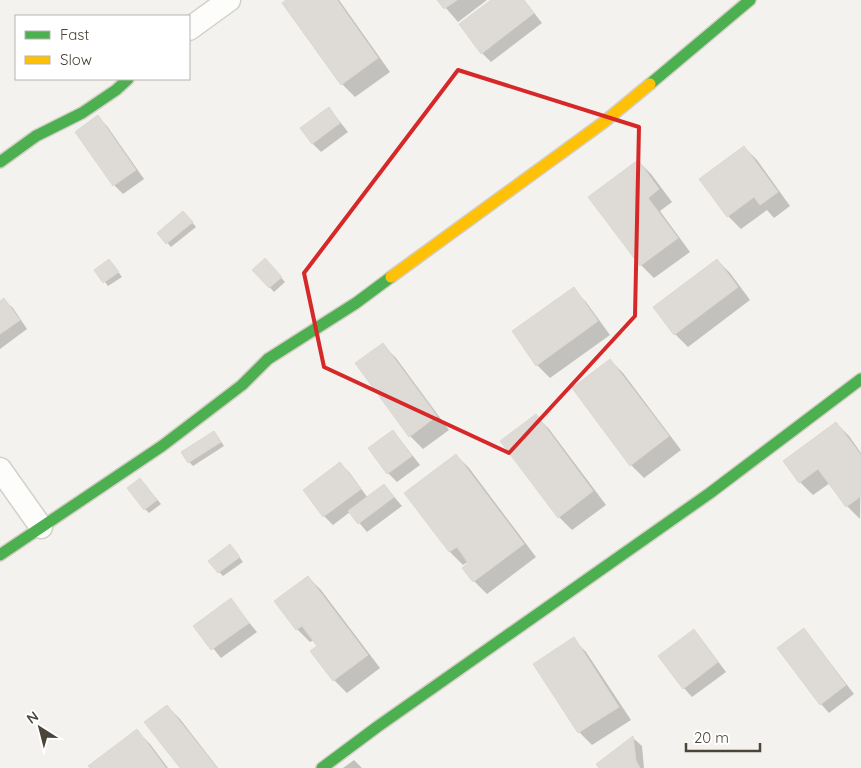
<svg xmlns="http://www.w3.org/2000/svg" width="861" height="768" viewBox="0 0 861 768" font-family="Quicksand,sans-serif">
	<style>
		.shadow { fill: #0003 }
		.building { fill: #dedbd6; stroke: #dcd9d4 }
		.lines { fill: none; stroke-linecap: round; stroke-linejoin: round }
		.street-casing { stroke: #d2d0cb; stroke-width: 25 }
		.fast-casing { stroke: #d3cfc5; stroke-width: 14 }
		.slow-casing { stroke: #d3cfc5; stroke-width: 14 }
		.street { stroke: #fdfdfc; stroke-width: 22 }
		.fast { stroke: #4caf50; stroke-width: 11 }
		.slow { stroke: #ffc107; stroke-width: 11 }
		.marked { fill: none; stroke: #d62828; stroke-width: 4; stroke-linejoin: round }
	</style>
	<rect width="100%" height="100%" fill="#f4f2ee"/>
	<g class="shadow">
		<polygon points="288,0 339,0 390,72 355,97 342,84"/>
		<polygon points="439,0 487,0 458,22"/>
		<polygon points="493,0 524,0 542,23 491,62 482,53"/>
		<polygon points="329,108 348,132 321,152 312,143"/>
		<polygon points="98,117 107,126 144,179 123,194 114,185"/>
		<polygon points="744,147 757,160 790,206 774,218 767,210 741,229 728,216"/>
		<polygon points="638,161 651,174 672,202 660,211 690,252 654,278 641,265"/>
		<polygon points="187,216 196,227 171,247 159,233"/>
		<polygon points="717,260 730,273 750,300 688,347 675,334"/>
		<polygon points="269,264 285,282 274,292 254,270"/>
		<polygon points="113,265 122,277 108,286 96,270"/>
		<polygon points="573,289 586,302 610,335 550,378 537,365"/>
		<polygon points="4,300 13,308 27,329 0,349 0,302"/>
		<polygon points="383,345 396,358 449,430 423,449 410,436"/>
		<polygon points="610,360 623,373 681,450 644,478 631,465"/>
		<polygon points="536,416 549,429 606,505 572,530 559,517"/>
		<polygon points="836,423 849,436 861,453 860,519 847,506 830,483 813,495 800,482 785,461"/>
		<polygon points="392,432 401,441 420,465 397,482 388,473 370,448"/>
		<polygon points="218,437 224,446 193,466 189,462"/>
		<polygon points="456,455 469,468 536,557 487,594 474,581 470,563 469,561 463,565 450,552 406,493"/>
		<polygon points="340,464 349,472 368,498 384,485 402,506 367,532 350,512 333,525 324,516"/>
		<polygon points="140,479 161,504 149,513 145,509"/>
		<polygon points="234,550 243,562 223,576 219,572"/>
		<polygon points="308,577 321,590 380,668 347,693 334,680 319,646 314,640 310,642 297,629 276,601"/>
		<polygon points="230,600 257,632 221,658 195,626"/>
		<polygon points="804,630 812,639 854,694 829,713 821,704"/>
		<polygon points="694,631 702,640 726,672 692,697 684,688"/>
		<polygon points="573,639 586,652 631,720 592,745 579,732"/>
		<polygon points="167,706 180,719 218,768 182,768"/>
		<polygon points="137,731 150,744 168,768 92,768"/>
		<polygon points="633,738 642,746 644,768 601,768"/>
		<polygon points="354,760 362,768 343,768"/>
	</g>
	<g class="building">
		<polygon points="286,0 337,0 378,58 341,85 282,3"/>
		<polygon points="437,0 457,0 444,9"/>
		<polygon points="491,0 524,0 534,13 481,54 459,24"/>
		<polygon points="329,107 340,123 312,144 300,128"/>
		<polygon points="98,115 136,170 113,186 75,132"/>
		<polygon points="744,146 778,192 760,205 754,197 727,217 699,179"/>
		<polygon points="638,160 659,189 648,198 678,238 640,266 588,197"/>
		<polygon points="183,211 193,222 166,244 157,233"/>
		<polygon points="265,258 282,277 269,288 252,270"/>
		<polygon points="109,259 119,272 103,283 94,270"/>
		<polygon points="717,259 738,287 674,335 653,307"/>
		<polygon points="574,287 598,321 536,366 512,331"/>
		<polygon points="4,298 20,320 0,334 0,301"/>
		<polygon points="383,343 437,416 409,437 355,363"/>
		<polygon points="610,359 669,436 630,466 572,388"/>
		<polygon points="536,414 593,491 558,518 500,441"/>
		<polygon points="836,422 861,455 861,496 846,507 818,469 799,483 783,461"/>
		<polygon points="393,430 412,456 387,474 368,448"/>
		<polygon points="214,431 221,442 188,463 181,452"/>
		<polygon points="456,454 524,544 473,582 462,568 468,563 457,547 449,552 404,493"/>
		<polygon points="340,462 361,489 323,517 303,490"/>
		<polygon points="140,478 157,500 144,510 127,488"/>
		<polygon points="384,484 394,497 358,524 348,511"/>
		<polygon points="230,544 240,557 218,573 208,561"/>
		<polygon points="308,576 368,655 333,681 310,651 317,646 302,626 296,630 274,601"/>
		<polygon points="231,598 249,623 211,650 193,626"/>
		<polygon points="804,628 846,685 820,705 777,648"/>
		<polygon points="694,629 718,662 683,689 658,656"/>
		<polygon points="574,637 619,707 578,733 533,664"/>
		<polygon points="167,705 217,768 180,768 144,722"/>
		<polygon points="137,729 166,768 90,768 88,766"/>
		<polygon points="633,736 636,761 640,768 599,768 596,764"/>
	</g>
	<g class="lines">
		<g class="street-casing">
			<g id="street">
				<polyline points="189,29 229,0"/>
				<polyline points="0,469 41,527"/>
			</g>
		</g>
		<g class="fast-casing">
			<g id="fast">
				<polyline points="650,84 750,0"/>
				<polyline points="0,162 36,136 82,113 116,90 128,79"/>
				<polyline points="0,555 162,446 242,385 268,359 356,303 391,277"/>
				<polyline points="322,768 377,727 710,493 861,379"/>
			</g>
		</g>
		<g class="slow-casing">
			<polyline id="slow" points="391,277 604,122 650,84"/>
		</g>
		<use href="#street" class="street"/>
		<use href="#fast" class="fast"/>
		<use href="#slow" class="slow"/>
	</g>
	<path class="marked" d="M 458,70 L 639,127 L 635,316 L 509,453 L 324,367 L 304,273 Z"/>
	<rect x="15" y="15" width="175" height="65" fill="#ffffff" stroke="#b7b4b0"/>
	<rect x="25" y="31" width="25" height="8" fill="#4caf50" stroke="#b7b4b0"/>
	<text x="60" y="40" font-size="15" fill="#4b4439">Fast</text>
	<rect x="25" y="56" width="25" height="8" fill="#ffc107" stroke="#b7b4b0"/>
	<text x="60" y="65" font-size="15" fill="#4b4439">Slow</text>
	<g transform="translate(40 728) rotate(324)" stroke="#ffffff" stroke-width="4" paint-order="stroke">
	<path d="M0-4L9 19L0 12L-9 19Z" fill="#4b4439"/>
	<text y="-8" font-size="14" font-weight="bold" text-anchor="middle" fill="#4b4439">N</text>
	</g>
	<path d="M686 743v8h74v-8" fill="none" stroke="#4b4439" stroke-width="2.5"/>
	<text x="694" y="743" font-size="15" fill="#4b4439" stroke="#ffffff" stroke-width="4" paint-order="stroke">20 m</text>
</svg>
